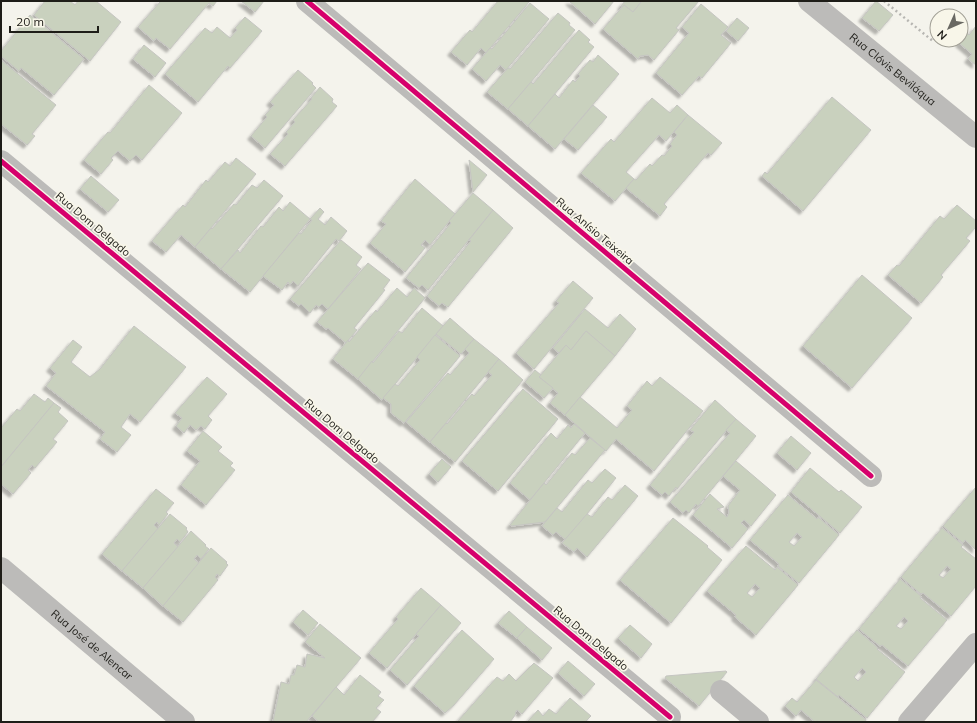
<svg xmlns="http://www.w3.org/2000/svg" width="977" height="723" viewBox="0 0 977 723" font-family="Mulish,sans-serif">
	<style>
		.building { fill: #c9d1be; stroke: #c5c5c1; fill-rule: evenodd; filter: url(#shadow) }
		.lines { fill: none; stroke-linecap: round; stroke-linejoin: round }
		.path { stroke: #b7b6b2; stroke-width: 2.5; stroke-dasharray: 2 3; stroke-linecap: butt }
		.minor { stroke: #bcbbb9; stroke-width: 22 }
		.cycleway-casing { stroke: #f8f6e9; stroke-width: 8 }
		.cycleway { stroke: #d6006c; stroke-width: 5 }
		.labels { text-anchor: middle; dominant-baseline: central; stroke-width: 3.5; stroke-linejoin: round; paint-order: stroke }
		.street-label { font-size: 11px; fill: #1e1d18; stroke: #f8f6e9 }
	</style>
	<defs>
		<filter id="shadow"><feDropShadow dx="-3.5" dy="3.5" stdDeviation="1" flood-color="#0004"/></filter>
	</defs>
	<rect width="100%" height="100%" fill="#f4f3ec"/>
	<g class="building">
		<polygon points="45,1 70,1 75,5 78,1 96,1 121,22 90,61 34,15"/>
		<polygon points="158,1 217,1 213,6 209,3 170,49 156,38 154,41 138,27 160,2"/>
		<polygon points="241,1 264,1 255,12"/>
		<polygon points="498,1 530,1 486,53 481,48 467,65 451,52 470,30 472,32"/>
		<polygon points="569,1 614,1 595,24"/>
		<polygon points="625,1 642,1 633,12 624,5 622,7 621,6"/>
		<polygon points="642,1 699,1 676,28 679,30 654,60 648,55 640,56 638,59 603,29 624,5 633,12"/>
		<polygon points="876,1 893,15 879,31 862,18"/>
		<polygon points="530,3 549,19 506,70 500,65 486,81 472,69 490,48 492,49"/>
		<polygon points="701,4 728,27 721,35 731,43 702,78 699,76 682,95 656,73 689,33 682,27"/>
		<polygon points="558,13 570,23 569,25 575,30 508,109 487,92 508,68 510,69"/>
		<polygon points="30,15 84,59 54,95 21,68 19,71 1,56 1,51"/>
		<polygon points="245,17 262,31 230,68 228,66 198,102 165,74 205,28 212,33 217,27 230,38 237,30 235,28"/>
		<polygon points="737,18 749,28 738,41 726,31"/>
		<polygon points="976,26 976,65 968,59 972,54 959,43 967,33 969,35"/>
		<polygon points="579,30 590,40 588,42 594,47 528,126 508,109 531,82 533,84"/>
		<polygon points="144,45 166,63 155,77 133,59"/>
		<polygon points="598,55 619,74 555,149 528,126 555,94 559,98 573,80 575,82 580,76 578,74 590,60 593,62"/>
		<polygon points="1,60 56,105 32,134 35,136 27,145 1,124"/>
		<polygon points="298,70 313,83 312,84 316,88 265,148 251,136 267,117 265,115 274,105 270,102"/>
		<polygon points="149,85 182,113 142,160 136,155 130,161 118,151 111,158 113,160 101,174 84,160 108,132 110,133"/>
		<polygon points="320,87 333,99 332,102 337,106 285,166 270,154 288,134 286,132 295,122 293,120 312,99 311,98"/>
		<polygon points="832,97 871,130 803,211 762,176 765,172 767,174"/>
		<polygon points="652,98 670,113 677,105 688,115 666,141 659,135 626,172 634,179 615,201 581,173 611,139 614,142"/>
		<polygon points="593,105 607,117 578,150 564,139"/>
		<polygon points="688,115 722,143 711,155 708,153 664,204 667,207 660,216 626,188 634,179 636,180 650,164 652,166 662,155 664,156 672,146 670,144 677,135 674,132"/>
		<polygon points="236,158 256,174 195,247 181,235 166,252 152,241 183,205 185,207 206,180 208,182 225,162 230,166"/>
		<polygon points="469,160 487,175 473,192"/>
		<polygon points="91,176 119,200 108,212 80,189"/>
		<polygon points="415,179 455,214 430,245 425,240 421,245 425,248 405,272 370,243 386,224 381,221"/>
		<polygon points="264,180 283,196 221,269 195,247 211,228 212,229 234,204 236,205 252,185 257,188"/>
		<polygon points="473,193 493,210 428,290 422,285 419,288 406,278 451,223 449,221"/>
		<polygon points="290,202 310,219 250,292 221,269 238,250 240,253 261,226 263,227 279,207 283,211"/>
		<polygon points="957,205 976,221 976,227 966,238 970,241 941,275 943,277 921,303 888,275 897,265 899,266 940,216 944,219"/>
		<polygon points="320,208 324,212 318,219 325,225 331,217 347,231 339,241 336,239 298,286 293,281 290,285 288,282 282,290 263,276 299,233 301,234 312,220 310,219"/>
		<polygon points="493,210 513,228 448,307 442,303 439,306 427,296 471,241 469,240"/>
		<polygon points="341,240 362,257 356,265 361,269 328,309 322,304 319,307 316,305 310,313 301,304 299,306 290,299"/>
		<polygon points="368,263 390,280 383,289 385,290 354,328 357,330 346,343 328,328 326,329 317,322"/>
		<polygon points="862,275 912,318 852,388 803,346"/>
		<polygon points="573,281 593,298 534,369 516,353 559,303 556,301"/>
		<polygon points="397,288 407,297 414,288 425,298 358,379 333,359 348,340 349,342 376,310 377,312"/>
		<polygon points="422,308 443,326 382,400 358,379 372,361 373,363 399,331 402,333"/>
		<polygon points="585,309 608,328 620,314 636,329 615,356 586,331 571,350 566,345 559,353 553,348"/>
		<polygon points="450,318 474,339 461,354 436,334"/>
		<polygon points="134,326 186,367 140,422 130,414 121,427 131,435 117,452 100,439 105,432 46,386 56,373 50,368 73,340 82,347 71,362 90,377 100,369"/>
		<polygon points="586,331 615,356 565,415 550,403 558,393 539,377 566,345 571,350"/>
		<polygon points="435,335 460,356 404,423 391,413 391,404 383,398 395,384 398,386 420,360 417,357"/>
		<polygon points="474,339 499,359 430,442 406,422 448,373 450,375 469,353 465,349"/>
		<polygon points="499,359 523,380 455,462 430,442 446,423 447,424 472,394 474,396 492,375 488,372"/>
		<polygon points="535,370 541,375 539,377 553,388 544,398 525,382"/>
		<polygon points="207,377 227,394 208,416 212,420 205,429 201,426 196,430 190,425 184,433 176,426 182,418 175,413"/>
		<polygon points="660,377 703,411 654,471 616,439 606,451 565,415 580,397 617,428 632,410 627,406 647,381 652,386"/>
		<polygon points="523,389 558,419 498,491 462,461"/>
		<polygon points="34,394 45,402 48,398 54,403 1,467 1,428 17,409 20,411"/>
		<polygon points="715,400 736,419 677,489 676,487 669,496 665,492 662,495 650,485 694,432 690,430"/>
		<polygon points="54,403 61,408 58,412 68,421 53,439 57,442 35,468 32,465 28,470 31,473 13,494 1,484 1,467"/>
		<polygon points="736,419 756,436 698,506 696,504 689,513 686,510 683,513 670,502 730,433 726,430"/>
		<polygon points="574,424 585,433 530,500 510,483 551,433 557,439 568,425 571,428"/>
		<polygon points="203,431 222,447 218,451 233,463 230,466 235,470 206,505 181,485 200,461 187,451"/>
		<polygon points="791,436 811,453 797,470 777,453"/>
		<polygon points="590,438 605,450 545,522 512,526 510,525 544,483 546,485 572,453 575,455"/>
		<polygon points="442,459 451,467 438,482 429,474"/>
		<polygon points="736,461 776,495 751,526 744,520 741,523 748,529 732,548 693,515 710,494 724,507 717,509 727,517 729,513 728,506 740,490 723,476"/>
		<polygon points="810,468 839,492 841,490 862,507 840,533 791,492"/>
		<polygon points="605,469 616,478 566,540 556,532 553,535 542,526 557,508 562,512 588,480 592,483"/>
		<polygon points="625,485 638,496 587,557 577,548 574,552 562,543 587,514 592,517 608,497 612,500"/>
		<polygon points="976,487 976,550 965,540 963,543 943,526"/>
		<polygon points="156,489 174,503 166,512 168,514 159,525 157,522 154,525 158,529 122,571 102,554"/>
		<path d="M 788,495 L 817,519 L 818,517 L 839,535 L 799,583 L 778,566 L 779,564 L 750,540 ZM 797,533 L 802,537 L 794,546 L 789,542 Z"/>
		<polygon points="170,514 187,528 186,529 188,532 180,542 177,539 174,543 178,547 143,588 122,571"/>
		<polygon points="673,518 708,546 707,547 722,560 671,623 620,580"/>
		<path d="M 942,528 L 963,545 L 961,547 L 976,559 L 976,586 L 951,616 L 923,593 L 921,594 L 901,577 ZM 947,566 L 951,569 L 943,578 L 939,575 Z"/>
		<polygon points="191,531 206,545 205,546 209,549 201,559 197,555 194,559 199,563 163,606 143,588"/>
		<path d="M 746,546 L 775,570 L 777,567 L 798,585 L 756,635 L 735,617 L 736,615 L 707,591 ZM 755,584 L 760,588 L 752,597 L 747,593 Z"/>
		<polygon points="211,548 227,562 226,563 228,565 220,576 217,574 215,577 218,580 183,622 163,606"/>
		<path d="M 900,579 L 921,596 L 920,598 L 947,620 L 908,666 L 882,645 L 880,646 L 859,629 ZM 904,617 L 908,621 L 901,629 L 896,626 Z"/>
		<polygon points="421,588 441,605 387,668 369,653 398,619 396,617"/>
		<polygon points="441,605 461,623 407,685 390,670 419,636 416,634"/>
		<polygon points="303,610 318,623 308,635 293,622"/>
		<polygon points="509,611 527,627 517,638 498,623"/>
		<polygon points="320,624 361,658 306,722 278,722 273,721 281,682 289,684 291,675 294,675 297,665 305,667 307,654 325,658 305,642"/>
		<polygon points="630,625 652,644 641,658 618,638"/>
		<polygon points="527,627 552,648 542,660 517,638"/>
		<polygon points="462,630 494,659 454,705 445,713 414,686"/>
		<path d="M 857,630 L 878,648 L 877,649 L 905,672 L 867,718 L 839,695 L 838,697 L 816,679 ZM 862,668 L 866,672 L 858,681 L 854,677 Z"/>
		<polygon points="568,661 595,684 584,696 558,673"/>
		<polygon points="534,663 553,678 522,714 517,710 515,713 516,714 510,722 457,722 497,677 503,681 509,674 516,681"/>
		<polygon points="726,671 727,672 699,706 665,678 666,676"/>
		<polygon points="360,675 381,692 378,696 384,700 376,708 381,712 372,722 319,722 312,716 336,687 344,695"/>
		<polygon points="816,680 866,720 865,722 819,722 817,721 815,722 801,710 796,716 785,706 792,698 797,702"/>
		<polygon points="570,698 591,716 585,722 527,722 538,710 543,716 549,709 556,714"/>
	</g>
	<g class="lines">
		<polyline class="path" points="884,1 934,42"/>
		<g class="minor">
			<polyline points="307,1 871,476"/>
			<path id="s1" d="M 809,1 L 976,137"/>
			<polyline points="1,161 670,717"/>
			<path id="s2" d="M 1,568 L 184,722"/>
			<polyline points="721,691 758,722"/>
			<polyline points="909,722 976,644"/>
		</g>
		<g class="cycleway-casing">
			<g id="cycleway">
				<polyline points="307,1 871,476"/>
				<polyline points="1,161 670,717"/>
			</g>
		</g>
		<use href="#cycleway" class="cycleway"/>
	</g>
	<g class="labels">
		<g class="street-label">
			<text stroke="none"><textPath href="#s1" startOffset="108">Rua Clóvis Beviláqua</textPath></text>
			<text transform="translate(93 224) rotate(40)">Rua Dom Delgado</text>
			<text transform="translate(595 231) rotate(40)">Rua Anísio Teixeira</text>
			<text transform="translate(342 431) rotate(40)">Rua Dom Delgado</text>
			<text transform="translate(591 638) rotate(40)">Rua Dom Delgado</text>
			<text stroke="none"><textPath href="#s2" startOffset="119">Rua José de Alencar</textPath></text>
		</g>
	</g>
	<rect width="977" height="723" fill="none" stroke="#1e1d18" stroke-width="4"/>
	<g transform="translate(949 28) rotate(225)"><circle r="19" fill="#f8f6e9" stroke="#a19f95"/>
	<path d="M0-3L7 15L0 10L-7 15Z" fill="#696862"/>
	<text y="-6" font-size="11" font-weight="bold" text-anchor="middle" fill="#1e1d18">N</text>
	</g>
	<path d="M10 26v6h88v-6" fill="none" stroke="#1e1d18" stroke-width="2"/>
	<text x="16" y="26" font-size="12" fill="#1e1d18" stroke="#f8f6e9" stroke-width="3" paint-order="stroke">20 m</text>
</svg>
